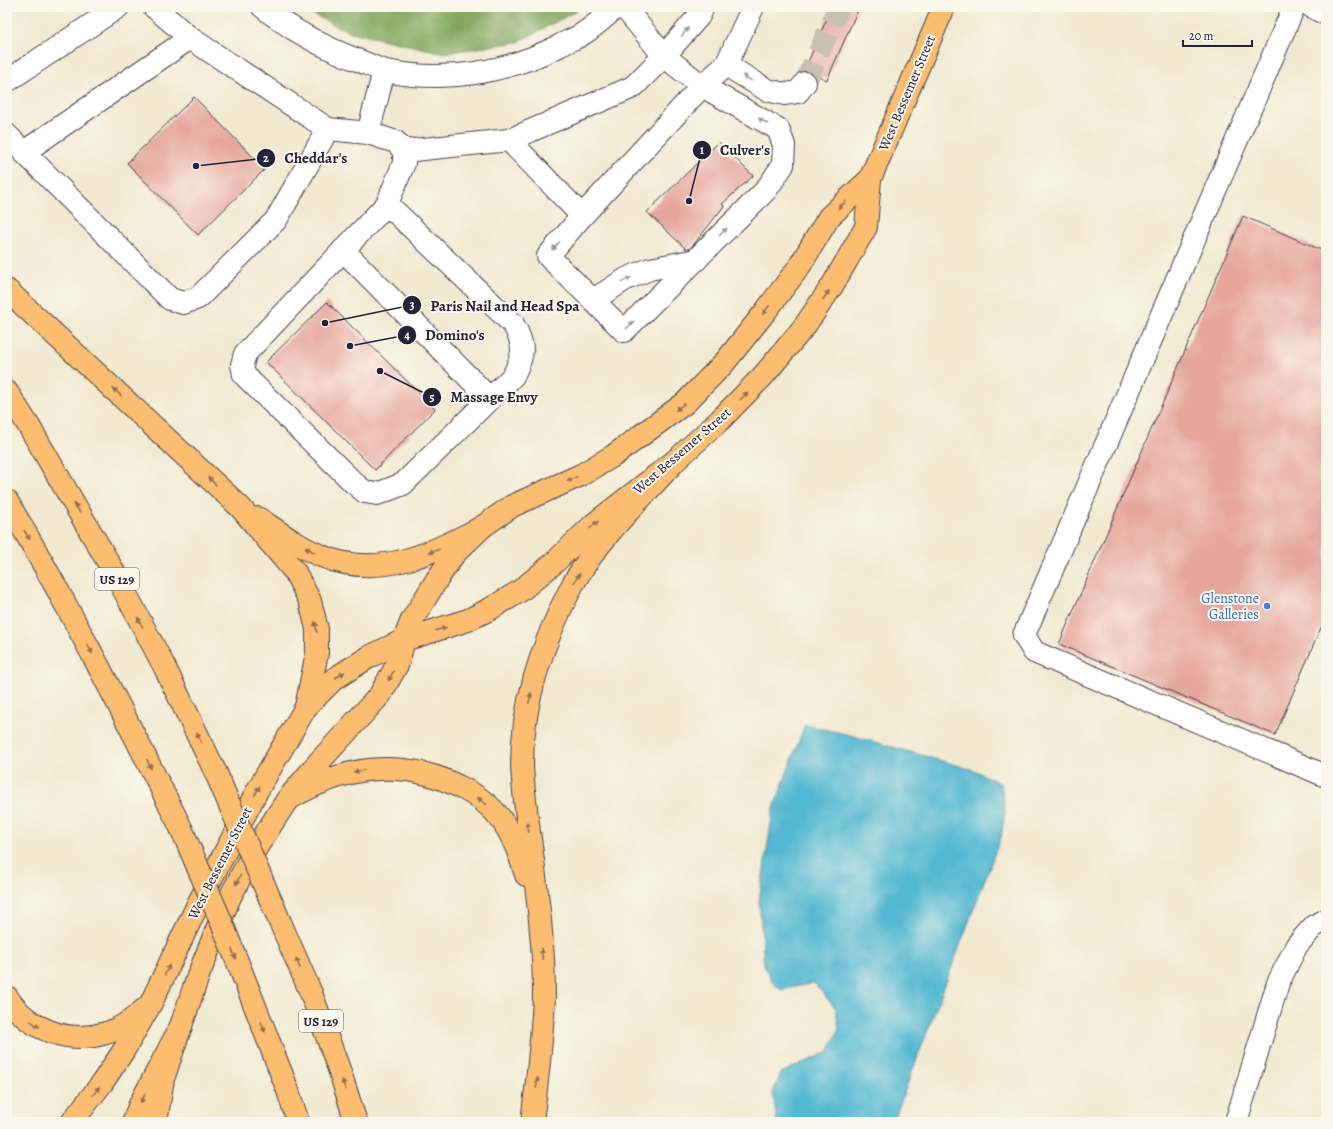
<svg xmlns="http://www.w3.org/2000/svg" width="1333" height="1129" viewBox="0 0 1333 1129" font-family="Alegreya,serif">
	<style>
		.forest { fill: #80a65c; stroke: #51644c }
		.water { fill: #53b8d1; stroke: #3a6d86 }
		.building { fill: #e6a69c }
		.lines { fill: none; stroke-linecap: round; stroke-linejoin: round }
		.minor-tunnel { stroke: #c8c1b2; stroke-width: 22; stroke-dasharray: 22 11; stroke-linecap: butt }
		.minor-casing { stroke: #414051; stroke-width: 24 }
		.major-casing { stroke: #414051; stroke-width: 24 }
		.highway-casing { stroke: #414051; stroke-width: 24 }
		.minor { stroke: #fff; stroke-width: 22 }
		.major { stroke: #fcbd6f; stroke-width: 22 }
		.highway { stroke: #fcbd6f; stroke-width: 22 }
		.highway-bridge-casing { stroke: #414051; stroke-width: 24; stroke-linecap: butt }
		.highway-bridge { stroke: #fcbd6f; stroke-width: 22 }
		.oneway { fill: #9c9ca7 }
		.oneway2 { fill: #8f7055 }
		.shop-dot { fill: #3f7fe0; stroke: #fbf7ec; stroke-width: 1.5 }
		.labels { text-anchor: middle; dominant-baseline: central; stroke-width: 4; stroke-linejoin: round; paint-order: stroke }
		.shield { fill: #fbf7ec; stroke: #636270; stroke-width: 1 }
		.shield-label { font-size: 13px; font-weight: bold; fill: #22223b }
		.street-label { font-size: 14px; fill: #22223b; stroke: #fbf7ec }
		.shop-label { font-size: 14px; fill: #366cbe; stroke: #fbf7ec; text-anchor: end }
		.leader { fill: none; stroke: #22223b; stroke-width: 1.5 }
		.callout-dot { fill: #22223b; stroke: #fbf7ec; stroke-width: 1.5 }
		.mark-label { font-size: 12px; text-anchor: middle; font-weight: bold; fill: #fff }
		.callout-label { font-size: 15px; text-anchor: middle; font-weight: bold; fill: #22223b; stroke: #fbf7ec; stroke-width: 4; stroke-linejoin: round; paint-order: stroke }
	</style>
	<rect width="100%" height="100%" fill="#fbf7ec"/>
	<filter id="ink" filterUnits="userSpaceOnUse"><feTurbulence type="fractalNoise" baseFrequency=".025" numOctaves="2"/><feDisplacementMap in="SourceGraphic" scale="8" xChannelSelector="R" yChannelSelector="G"/><feConvolveMatrix kernelMatrix="1 2 1 2 8 2 1 2 1" color-interpolation-filters="sRGB"/></filter>
	<filter id="wash" filterUnits="userSpaceOnUse"><feTurbulence type="fractalNoise" baseFrequency=".012" numOctaves="4" result="noise"/><feDisplacementMap in="SourceGraphic" scale="16" xChannelSelector="R" yChannelSelector="G"/><feGaussianBlur stdDeviation="0.9" result="paint"/><feColorMatrix in="noise" values="0 0 0 0 0 0 0 0 0 0 0 0 0 0 0 0 0 1.4 0 .05"/><feComposite in="paint" operator="in"/></filter>
	<g filter="url(#wash)">
		<rect width="100%" height="100%" fill="#f1e9d0"/>
		<polygon class="forest" points="298,7 581,7 578,10 518,42 444,53 349,32"/>
		<polygon class="water" points="805,725 850,735 974,770 1001,784 1005,811 1001,837 893,1122 777,1122 773,1093 781,1073 828,1052 839,1029 836,1009 814,983 781,990 772,982 764,964 759,901 773,810"/>
		<g id="blocks">
			<g class="building">
				<polygon points="832,7 859,7 827,80 807,71 804,71"/>
				<polygon points="194,97 265,169 198,235 127,163"/>
				<polygon points="719,142 753,176 722,204 724,206 694,244 689,249 686,249 647,212"/>
				<polygon points="1243,216 1326,252 1326,616 1275,735 1059,644"/>
				<polygon points="327,302 435,409 375,470 266,362"/>
			</g>
		</g>
	</g>
	<g filter="url(#ink)">
		<use href="#blocks" fill-opacity="0" stroke="#414051" stroke-width="1"/>
		<g class="lines">
			<polyline class="minor-tunnel" points="805,83 839,7"/>
			<g class="minor-casing">
				<g id="minor">
					<path d="M 263,7 C 292,31 325,48 360,61 C 368,64 377,69 386,71 C 445,83 505,73 559,46 C 566,42 574,39 581,35 C 594,27 605,17 616,7"/>
					<polyline points="624,7 664,56 702,86 778,129 784,145 783,165 766,190 624,331 548,256 582,216 702,86 726,65 767,90 785,94 798,92 805,83"/>
					<polyline points="1294,7 1024,635 1034,652 1326,776"/>
					<polyline points="1312,7 1326,14"/>
					<polyline points="726,65 753,7"/>
					<polyline points="7,81 118,7"/>
					<polyline points="328,129 368,133 384,71"/>
					<path d="M 368,133 L 396,142 L 404,151 L 404,163 L 387,204 L 245,354 L 242,365 L 244,375 L 354,483 L 365,492 L 377,494 L 403,484 L 513,376 C 524,355 526,346 513,324 L 387,204"/>
					<polyline points="7,135 170,299 183,303 198,298 276,220 328,129 190,38 154,7"/>
					<polyline points="509,140 633,87 664,56 699,16 703,7"/>
					<polyline points="404,151 509,140 582,216"/>
					<polyline points="24,152 190,38"/>
					<polyline points="343,250 490,399"/>
					<polyline points="593,300 626,279 650,269 696,260"/>
					<polyline points="1236,1122 1278,983 1297,945 1314,926 1326,920"/>
				</g>
			</g>
			<g class="major-casing">
				<g id="major">
					<path d="M 7,997 C 28,1029 68,1045 106,1033 C 121,1029 133,1019 145,1009"/>
					<polyline points="72,1122 102,1083 124,1050 150,1005 200,900 257,791 306,707 334,679 369,657 404,640 468,620 490,609 520,591 554,563 594,524 675,461 720,420 763,376 804,327 832,286 866,227 870,179 944,7"/>
					<polyline points="133,1122 140,1104 181,1026 198,976 229,899 253,853 287,800 318,763 380,695 398,663 404,640 412,620 436,581 454,554 482,527 512,506 581,475 613,456 685,403 725,362 765,312 799,267 829,217 870,179"/>
				</g>
			</g>
			<g class="highway-casing">
				<g id="highway">
					<polyline points="7,290 240,507 295,572 310,601 317,629 317,653 306,707"/>
					<polyline points="7,392 30,428 118,579 164,666 216,773"/>
					<path d="M 7,501 C 70,608 126,718 181,828"/>
					<path d="M 258,518 C 279,532 300,548 324,557 C 380,579 433,553 482,527"/>
					<path d="M 287,800 C 341,767 400,757 458,786 C 475,794 492,806 503,822 C 514,838 520,856 526,875"/>
					<polyline points="280,922 311,993 339,1069 356,1122"/>
					<polyline points="249,991 287,1088 298,1122"/>
					<polyline points="156,1122 163,1079 181,1026"/>
					<path d="M 532,1122 C 536,1090 540,1059 542,1026 C 543,1016 544,1005 544,994 C 544,947 538,899 532,853 C 528,823 523,794 522,764 C 522,701 544,639 573,584 C 599,538 640,500 675,461"/>
				</g>
			</g>
			<use href="#minor" class="minor"/>
			<use href="#major" class="major"/>
			<use href="#highway" class="highway"/>
			<g class="highway-bridge-casing">
				<g id="highway-bridge">
					<polyline points="216,773 280,922"/>
					<polyline points="181,828 221,921 249,991"/>
				</g>
			</g>
			<use href="#highway-bridge" class="highway-bridge"/>
		</g>
		<defs><path id="oneway-solid" d="M-6-.8H1V-3.2L6.5 0L1 3.2V.8H-6Z"/></defs>
		<g class="oneway">
			<use href="#oneway-solid" transform="translate(685 32) rotate(-49)"/>
			<use href="#oneway-solid" transform="translate(747 78) rotate(-148)"/>
			<use href="#oneway-solid" transform="translate(763 121) rotate(-150)"/>
			<use href="#oneway-solid" transform="translate(723 232) rotate(-45)"/>
			<use href="#oneway-solid" transform="translate(556 246) rotate(131)"/>
			<use href="#oneway-solid" transform="translate(626 280) rotate(-28)"/>
			<use href="#oneway-solid" transform="translate(630 325) rotate(-45)"/>
		</g>
		<g class="oneway2">
			<use href="#oneway-solid" transform="translate(842 205) rotate(137)"/>
			<use href="#oneway-solid" transform="translate(826 295) rotate(-56)"/>
			<use href="#oneway-solid" transform="translate(766 310) rotate(127)"/>
			<use href="#oneway-solid" transform="translate(117 392) rotate(-137)"/>
			<use href="#oneway-solid" transform="translate(744 396) rotate(-46)"/>
			<use href="#oneway-solid" transform="translate(680 407) rotate(142)"/>
			<use href="#oneway-solid" transform="translate(572 479) rotate(155)"/>
			<use href="#oneway-solid" transform="translate(212 481) rotate(-137)"/>
			<use href="#oneway-solid" transform="translate(77 508) rotate(-120)"/>
			<use href="#oneway-solid" transform="translate(594 525) rotate(-41)"/>
			<use href="#oneway-solid" transform="translate(27 535) rotate(59)"/>
			<use href="#oneway-solid" transform="translate(310 550) rotate(-153)"/>
			<use href="#oneway-solid" transform="translate(434 551) rotate(160)"/>
			<use href="#oneway-solid" transform="translate(577 578) rotate(-58)"/>
			<use href="#oneway-solid" transform="translate(140 622) rotate(-118)"/>
			<use href="#oneway-solid" transform="translate(316 627) rotate(-99)"/>
			<use href="#oneway-solid" transform="translate(441 629) rotate(-17)"/>
			<use href="#oneway-solid" transform="translate(90 649) rotate(62)"/>
			<use href="#oneway-solid" transform="translate(340 675) rotate(-33)"/>
			<use href="#oneway-solid" transform="translate(391 676) rotate(119)"/>
			<use href="#oneway-solid" transform="translate(530 698) rotate(-79)"/>
			<use href="#oneway-solid" transform="translate(199 738) rotate(-116)"/>
			<use href="#oneway-solid" transform="translate(149 764) rotate(64)"/>
			<use href="#oneway-solid" transform="translate(359 771) rotate(170)"/>
			<use href="#oneway-solid" transform="translate(257 791) rotate(-61)"/>
			<use href="#oneway-solid" transform="translate(482 801) rotate(-142)"/>
			<use href="#oneway-solid" transform="translate(528 827) rotate(-98)"/>
			<use href="#oneway-solid" transform="translate(238 880) rotate(118)"/>
			<use href="#oneway-solid" transform="translate(234 954) rotate(68)"/>
			<use href="#oneway-solid" transform="translate(542 954) rotate(-94)"/>
			<use href="#oneway-solid" transform="translate(298 963) rotate(-113)"/>
			<use href="#oneway-solid" transform="translate(167 970) rotate(-64)"/>
			<use href="#oneway-solid" transform="translate(35 1024) rotate(34)"/>
			<use href="#oneway-solid" transform="translate(263 1027) rotate(69)"/>
			<use href="#oneway-solid" transform="translate(537 1083) rotate(-82)"/>
			<use href="#oneway-solid" transform="translate(344 1085) rotate(-108)"/>
			<use href="#oneway-solid" transform="translate(96 1091) rotate(-52)"/>
			<use href="#oneway-solid" transform="translate(143 1098) rotate(118)"/>
		</g>
	</g>
	<circle class="shop-dot" cx="1267" cy="606" r="4"/>
	<g class="labels">
		<g class="shield">
			<rect x="95" y="568" width="44" height="22" rx="3"/>
			<rect x="299" y="1010" width="44" height="22" rx="3"/>
		</g>
		<g class="shield-label">
			<text x="117" y="579">US 129</text>
			<text x="321" y="1021">US 129</text>
		</g>
		<g class="street-label">
			<text transform="translate(907 93) rotate(-67)">West Bessemer Street</text>
			<text transform="translate(682 451) rotate(-41)">West Bessemer Street</text>
			<text transform="translate(220 863) rotate(-63)">West Bessemer Street</text>
		</g>
		<g class="shop-label">
			<text x="1259" y="598">Glenstone<tspan x="1259" dy="16">Galleries</tspan></text>
		</g>
	</g>
	<path class="leader" d="M689 201L702 150M196 166L266 158M325 323L412 305M350 346L407 335M380 371L432 397"/>
	<g class="callout-dot">
		<circle cx="689" cy="201" r="4"/>
		<circle cx="196" cy="166" r="4"/>
		<circle cx="325" cy="323" r="4"/>
		<circle cx="350" cy="346" r="4"/>
		<circle cx="380" cy="371" r="4"/>
		<circle cx="702" cy="150" r="10"/>
		<circle cx="266" cy="158" r="10"/>
		<circle cx="412" cy="305" r="10"/>
		<circle cx="407" cy="335" r="10"/>
		<circle cx="432" cy="397" r="10"/>
	</g>
	<g class="mark-label">
		<text x="702" y="154">1</text>
		<text x="266" y="162">2</text>
		<text x="412" y="309">3</text>
		<text x="407" y="339">4</text>
		<text x="432" y="401">5</text>
	</g>
	<g class="callout-label">
		<text x="745" y="155">Culver's</text>
		<text x="316" y="163">Cheddar's</text>
		<text x="505" y="311">Paris Nail and Head Spa</text>
		<text x="455" y="340">Domino's</text>
		<text x="494" y="402">Massage Envy</text>
	</g>
	<rect width="1333" height="1129" fill="none" stroke="#fbf7ec" stroke-width="24"/>
	<path d="M1183 40v6h69v-6" fill="none" stroke="#22223b" stroke-width="2"/>
	<text x="1189" y="40" font-size="12" fill="#22223b" stroke="#fbf7ec" stroke-width="3" paint-order="stroke">20 m</text>
</svg>
